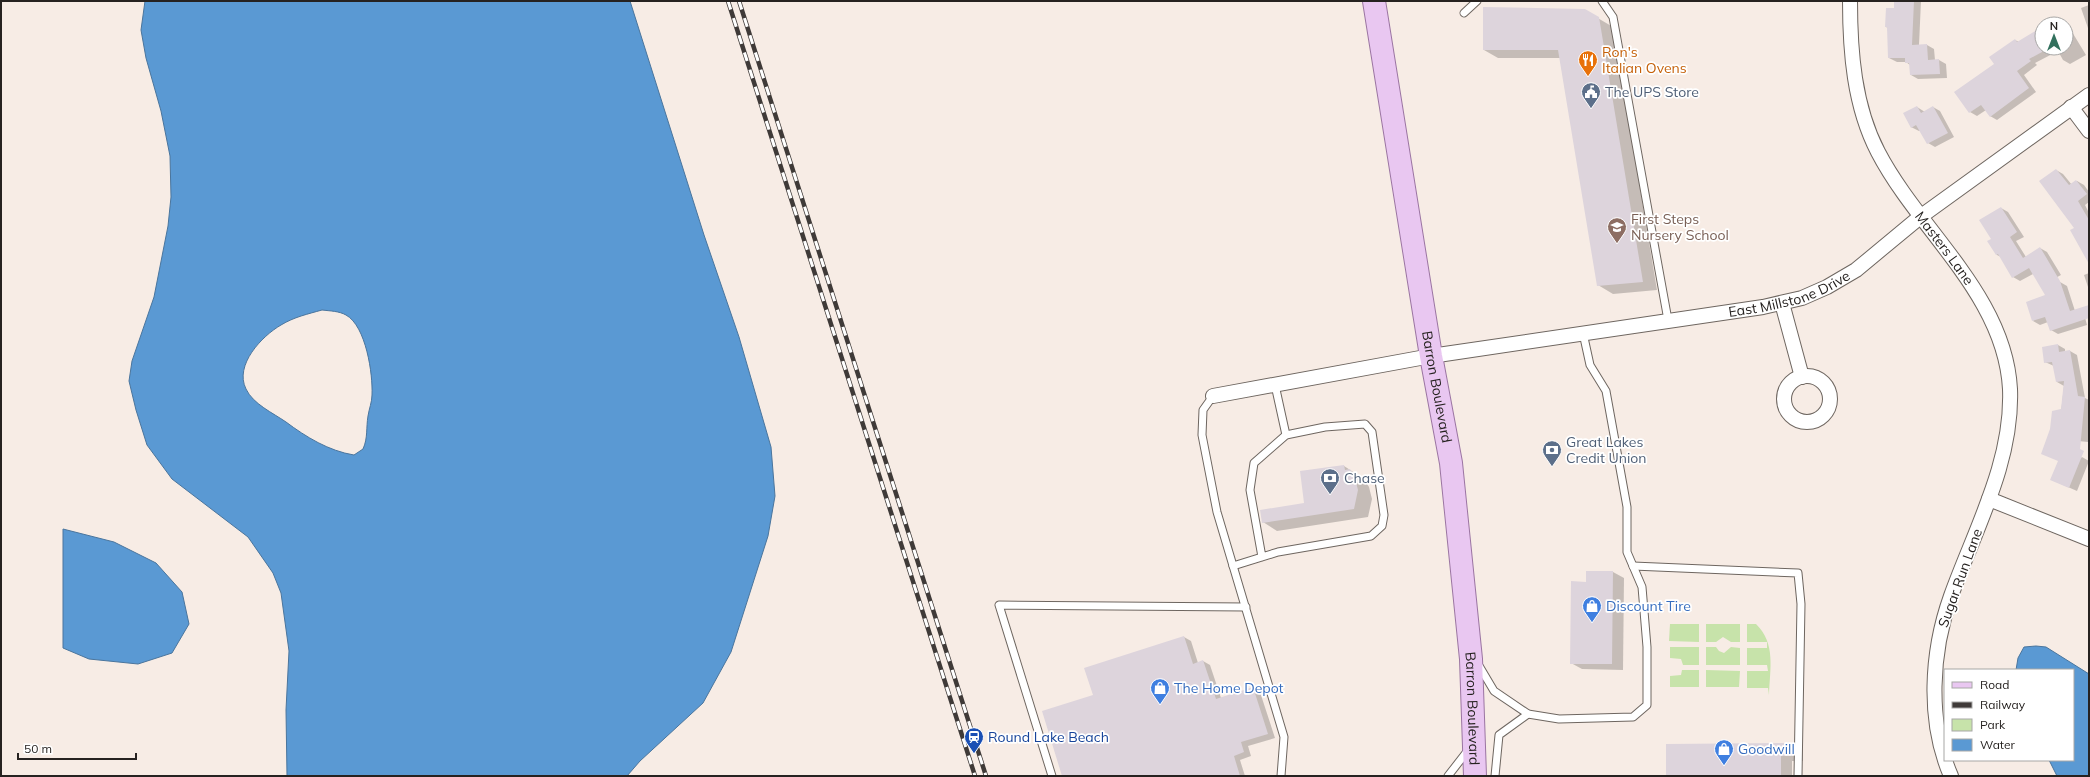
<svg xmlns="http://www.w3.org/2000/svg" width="2090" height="777" viewBox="0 0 2090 777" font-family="Mulish,sans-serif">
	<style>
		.green { fill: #c7e3aa }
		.water { fill: #5a99d3; stroke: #4a759d; fill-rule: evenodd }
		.shadow { fill: #0003; fill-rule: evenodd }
		.building { fill: #ddd4dc }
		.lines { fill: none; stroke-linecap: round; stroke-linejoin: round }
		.lane-casing { stroke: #6e6660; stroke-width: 9 }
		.street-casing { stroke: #6e6660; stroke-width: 16 }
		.primary-casing { stroke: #9b75a2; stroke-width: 24 }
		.lane { stroke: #fff; stroke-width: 7 }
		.street { stroke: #fff; stroke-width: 14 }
		.primary { stroke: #e9c7f1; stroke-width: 22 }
		.rail-casing { stroke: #3f3a38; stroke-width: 4.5 }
		.rail { stroke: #fff; stroke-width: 3; stroke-dasharray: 9; stroke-linecap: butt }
		.labels { text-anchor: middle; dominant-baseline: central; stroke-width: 3.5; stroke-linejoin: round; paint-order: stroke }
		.food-label { font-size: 14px; fill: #c56008; stroke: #fff; text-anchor: start }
		.service-label { font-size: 14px; fill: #4e5e75; stroke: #fff; text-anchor: start }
		.education-label { font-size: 14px; fill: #785e54; stroke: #fff; text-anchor: start }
		.street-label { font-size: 14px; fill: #262220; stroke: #fff }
		.shop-label { font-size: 14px; fill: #366cbe; stroke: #fff; text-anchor: start }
		.transit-label { font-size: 14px; fill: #164399; stroke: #fff; text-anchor: start }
	</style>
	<rect width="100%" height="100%" fill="#f7ece5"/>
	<g class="green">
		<polygon points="1670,624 1699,624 1699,642 1669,641"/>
		<polygon points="1706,624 1740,624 1740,642 1731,642 1723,637 1716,642 1706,642"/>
		<path d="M 1747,624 L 1756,624 C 1776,643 1770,669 1769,695 L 1768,688 L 1747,688 L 1747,671 L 1768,671 L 1767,665 L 1747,665 L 1747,648 L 1767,648 L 1767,642 L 1747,642 Z"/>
		<polygon points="1670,647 1699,647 1699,665 1683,665 1681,659 1670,658"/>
		<polygon points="1706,647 1716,647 1719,651 1724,653 1731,647 1740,648 1740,665 1706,665"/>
		<polygon points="1682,670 1699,670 1699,687 1670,687 1670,676 1681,675"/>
		<polygon points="1706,670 1740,671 1739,687 1706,687"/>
	</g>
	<g class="water">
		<path d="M 145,1 L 630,1 L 704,235 L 739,337 L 771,447 L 775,496 L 768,536 L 731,652 L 703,703 L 640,761 L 627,776 L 287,776 L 286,710 L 289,651 L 281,593 L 273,573 L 248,537 L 172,479 L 147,445 L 136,410 L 129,381 L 132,361 L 154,297 L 168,226 L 171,197 L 170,156 L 161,111 L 146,58 L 141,30 ZM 322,310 C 330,311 339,311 346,315 C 366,326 373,374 372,395 C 372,402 369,409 368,416 C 366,428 368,438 363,449 L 354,455 C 329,451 306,437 286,422 C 273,413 253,404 246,389 C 234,365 262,336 281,325 C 294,317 308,314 322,310 Z"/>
		<polygon points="63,529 114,542 156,563 182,592 189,624 172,653 138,664 89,659 63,648"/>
		<polygon points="2036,646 2046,647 2089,674 2089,776 2057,776 2049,760 2073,760 2073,670 2016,670 2018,658 2024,647"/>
	</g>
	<g class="shadow">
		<polygon points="1895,1 1921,1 1919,45 1927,45 1934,49 1935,60 1939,60 1946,64 1947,78 1918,79 1911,75 1910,65 1906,62 1897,62 1889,58 1888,28 1886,27 1895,9"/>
		<polygon points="2089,5 2089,31 2081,8"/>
		<polygon points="1584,10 1613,27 1657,290 1613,294 1598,285 1560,58 1498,58 1484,50"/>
		<polygon points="2059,18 2066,22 2086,55 2070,64 2063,60 2058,51 2035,63 2037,65 2024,75 2036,92 1997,120 1990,116 1986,110 1977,116 1970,112 1996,64 2015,40 2019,42 2042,28 2042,48 2066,48 2066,24 2049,24"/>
		<polygon points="1917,107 1925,112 1933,107 1940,111 1954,137 1935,147 1928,143 1921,130 1919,131 1911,127"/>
		<polygon points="2056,170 2063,174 2072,185 2077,181 2084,185 2089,192 2089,202 2085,205 2089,213 2089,257 2075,228"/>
		<polygon points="2001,208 2008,212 2024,237 2016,241 2026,257 2040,248 2047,252 2061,275 2044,284 2033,274 2020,281 2013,277 2001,257 1997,255 1989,242 1993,239"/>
		<polygon points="2089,273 2089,290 2084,275"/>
		<polygon points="2060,282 2067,286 2075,311 2084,314 2087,325 2058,334 2051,330 2048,322 2040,325 2033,321"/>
		<polygon points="2058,345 2065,349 2065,352 2070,351 2077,355 2085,398 2089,400 2088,442 2058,439 2064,386 2057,382 2054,366 2045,362"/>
		<polygon points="2082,457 2089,461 2077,491 2052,480"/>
		<path d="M 1344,466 L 1364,479 L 1369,487 L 1372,499 L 1368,517 L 1277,531 L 1263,522 L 1305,504 ZM 1351,474 L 1354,474 L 1358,482 L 1357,483 Z"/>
		<polygon points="1613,572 1624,578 1623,670 1582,669 1571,663 1587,583"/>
		<polygon points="1184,637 1191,641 1198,663 1203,661 1210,665 1221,698 1253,688 1260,692 1275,738 1248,746 1251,756 1240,760 1245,776 1064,776 1094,696"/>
		<polygon points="1793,744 1803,750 1803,761 1792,761 1792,776 1667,776"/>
	</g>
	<g class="building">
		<polygon points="1894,1 1914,1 1912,45 1927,44 1928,60 1939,59 1940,74 1910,75 1909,63 1905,63 1905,58 1888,58 1887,27 1885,27 1886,8 1894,8"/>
		<polygon points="1483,7 1585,9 1599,17 1643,282 1597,286 1558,50 1483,50"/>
		<polygon points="2042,27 2042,52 2029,59 2031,61 2017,71 2029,88 1990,117 1981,105 1969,113 1954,92 1994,64 1989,57 2015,39 2017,42"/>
		<polygon points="1917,106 1921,113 1933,106 1948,133 1927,144 1916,125 1911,128 1903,113"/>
		<polygon points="2056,169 2069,185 2076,180 2087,194 2078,201 2089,220 2089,264 2070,230 2074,228 2039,181"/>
		<polygon points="2001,207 2017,232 2010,237 2023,258 2040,247 2060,281 2070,311 2089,305 2089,318 2050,331 2045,317 2032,321 2026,302 2045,295 2029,268 2012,278 1998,254 1996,255 1987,241 1991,239 1979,220"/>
		<polygon points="2058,344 2059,352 2070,350 2078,396 2085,397 2080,449 2084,451 2069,488 2050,480 2058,461 2041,454 2050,429 2052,411 2061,409 2064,381 2056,382 2052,362 2044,363 2042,347"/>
		<polygon points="1344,465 1345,470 1350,469 1355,478 1358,490 1354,509 1262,523 1260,510 1304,503 1300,471"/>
		<polygon points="1586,571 1613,571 1612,664 1570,664 1571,581 1586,582"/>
		<polygon points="1184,636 1193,664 1203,660 1216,699 1253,687 1268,734 1241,742 1244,752 1234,756 1240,776 1062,776 1042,711 1093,695 1084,668"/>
		<polygon points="1793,743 1793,756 1781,756 1781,776 1666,776 1666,744"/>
	</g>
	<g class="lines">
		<g class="lane-casing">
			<g id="lane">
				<polyline points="1602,1 1613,17 1668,320"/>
				<polyline points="1464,13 1477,1"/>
				<polyline points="1275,385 1286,435"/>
				<polyline points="1213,396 1203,410 1202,435 1217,512 1284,737 1281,776"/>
				<polyline points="1233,566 1278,552 1371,536 1382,526 1384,515 1372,432 1365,424 1325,427 1286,435 1254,463 1250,490 1262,557"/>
				<polyline points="1633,566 1798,573 1801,604 1798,776"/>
				<polyline points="1478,664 1494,691 1528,714 1559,719 1633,717 1647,705 1647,647 1642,587 1627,552 1627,507 1606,391 1590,365 1583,333"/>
				<polyline points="1052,776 999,605 1246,607"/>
				<polyline points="1448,776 1469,749"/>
				<polyline points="1495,776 1499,735 1528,714"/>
			</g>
		</g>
		<g class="street-casing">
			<g id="street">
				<path id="s1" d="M 1850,1 C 1850,51 1854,106 1878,152 C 1919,231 2005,295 2010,389 C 2013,462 1975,529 1951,596 C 1931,652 1927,721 1951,776"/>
				<polyline points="2071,107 2089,131"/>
				<polyline points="1782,303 1802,377"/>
				<circle cx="1807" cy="399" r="23"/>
				<path id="s2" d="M 1213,396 L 1431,356 L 1763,307 L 1802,298 L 1827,287 L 1856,270 L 1920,217 L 2089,95"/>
				<polyline points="1989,499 2089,539"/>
			</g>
		</g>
		<g class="primary-casing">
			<g id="primary">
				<path id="s3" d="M 1374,1 L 1431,356 L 1451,463 L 1471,659 L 1475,776"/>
			</g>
		</g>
		<use href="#lane" class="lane"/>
		<use href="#street" class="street"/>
		<use href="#primary" class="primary"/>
		<g class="rail-casing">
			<g id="rail">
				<polyline points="728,1 975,776"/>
				<polyline points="739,1 986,776"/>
			</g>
		</g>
		<use href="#rail" class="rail"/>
	</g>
	<defs>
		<g id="restaurant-pin" transform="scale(1)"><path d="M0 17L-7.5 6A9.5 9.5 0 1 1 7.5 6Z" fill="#e8710a" stroke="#fff"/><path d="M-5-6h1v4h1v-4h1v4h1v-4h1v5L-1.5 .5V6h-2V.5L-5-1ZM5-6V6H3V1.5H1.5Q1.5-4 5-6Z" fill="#fff"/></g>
		<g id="civic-pin" transform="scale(1)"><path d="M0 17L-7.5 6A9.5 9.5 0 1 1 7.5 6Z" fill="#5c6f8a" stroke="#fff"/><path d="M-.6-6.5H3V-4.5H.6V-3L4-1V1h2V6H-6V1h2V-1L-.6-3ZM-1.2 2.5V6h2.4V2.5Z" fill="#fff"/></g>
		<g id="school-pin" transform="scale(1)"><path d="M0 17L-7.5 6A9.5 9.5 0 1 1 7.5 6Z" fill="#8d6e63" stroke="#fff"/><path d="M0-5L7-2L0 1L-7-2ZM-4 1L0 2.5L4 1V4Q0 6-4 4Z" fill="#fff"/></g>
		<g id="bank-pin" transform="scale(1)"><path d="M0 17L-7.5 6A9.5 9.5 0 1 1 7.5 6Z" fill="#5c6f8a" stroke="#fff"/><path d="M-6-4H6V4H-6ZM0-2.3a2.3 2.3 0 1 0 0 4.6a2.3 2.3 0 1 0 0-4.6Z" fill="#fff"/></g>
		<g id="shop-pin" transform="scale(1)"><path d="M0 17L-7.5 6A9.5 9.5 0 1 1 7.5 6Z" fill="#3f7fe0" stroke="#fff"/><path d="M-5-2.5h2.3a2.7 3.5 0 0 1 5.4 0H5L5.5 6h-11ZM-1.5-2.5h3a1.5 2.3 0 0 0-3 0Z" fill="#fff"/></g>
		<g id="station-pin" transform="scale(1)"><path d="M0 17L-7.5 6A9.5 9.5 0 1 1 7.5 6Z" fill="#1a4fb4" stroke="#fff"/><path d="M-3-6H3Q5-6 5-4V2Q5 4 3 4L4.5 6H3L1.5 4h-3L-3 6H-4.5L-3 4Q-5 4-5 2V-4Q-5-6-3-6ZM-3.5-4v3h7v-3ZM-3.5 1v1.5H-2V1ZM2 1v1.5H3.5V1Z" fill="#fff"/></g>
	</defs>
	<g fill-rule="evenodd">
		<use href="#restaurant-pin" x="1588" y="60"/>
		<use href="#civic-pin" x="1591" y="92"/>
		<use href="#school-pin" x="1617" y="227"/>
		<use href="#bank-pin" x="1552" y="450"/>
		<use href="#bank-pin" x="1330" y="478"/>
		<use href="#shop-pin" x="1592" y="606"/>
		<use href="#shop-pin" x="1160" y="688"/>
		<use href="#station-pin" x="974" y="737"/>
		<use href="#shop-pin" x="1724" y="749"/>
	</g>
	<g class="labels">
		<g class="food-label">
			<text x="1602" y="52">Ron's<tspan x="1602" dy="16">Italian Ovens</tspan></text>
		</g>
		<g class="service-label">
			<text x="1605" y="92">The UPS Store</text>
			<text x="1566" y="442">Great Lakes<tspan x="1566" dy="16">Credit Union</tspan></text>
			<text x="1344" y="478">Chase</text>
		</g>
		<g class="education-label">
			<text x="1631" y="219">First Steps<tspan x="1631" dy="16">Nursery School</tspan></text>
		</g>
		<g class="street-label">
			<text stroke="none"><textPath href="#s1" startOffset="272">Masters Lane</textPath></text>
			<text stroke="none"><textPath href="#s2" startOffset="586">East Millstone Drive</textPath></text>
			<text stroke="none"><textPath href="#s3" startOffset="391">Barron Boulevard</textPath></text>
			<text transform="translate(1960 578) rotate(-70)">Sugar Run Lane</text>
			<text stroke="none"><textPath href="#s3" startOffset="715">Barron Boulevard</textPath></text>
		</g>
		<g class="shop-label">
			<text x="1606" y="606">Discount Tire</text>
			<text x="1174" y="688">The Home Depot</text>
			<text x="1738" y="749">Goodwill</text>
		</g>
		<g class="transit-label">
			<text x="988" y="737">Round Lake Beach</text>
		</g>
	</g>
	<rect width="2090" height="777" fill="none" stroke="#262220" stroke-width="4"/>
	<rect x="1944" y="669" width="130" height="92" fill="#ffffff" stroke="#a8a7a6"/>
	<rect x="1952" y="682" width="20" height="6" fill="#e9c7f1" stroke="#a8a7a6"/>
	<text x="1980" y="689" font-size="12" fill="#262220">Road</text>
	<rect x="1952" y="702" width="20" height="6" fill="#3f3a38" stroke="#a8a7a6"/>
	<text x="1980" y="709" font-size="12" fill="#262220">Railway</text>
	<rect x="1952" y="719" width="20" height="12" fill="#c7e3aa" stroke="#a8a7a6"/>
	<text x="1980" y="729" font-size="12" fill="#262220">Park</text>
	<rect x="1952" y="739" width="20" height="12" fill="#5a99d3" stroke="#a8a7a6"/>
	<text x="1980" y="749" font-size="12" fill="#262220">Water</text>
	<g transform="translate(2054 36)"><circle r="19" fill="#ffffff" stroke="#a8a7a6"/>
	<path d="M0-3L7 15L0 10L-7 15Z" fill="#33715e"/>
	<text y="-6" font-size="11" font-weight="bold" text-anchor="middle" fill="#262220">N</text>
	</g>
	<path d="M18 753v6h118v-6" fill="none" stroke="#262220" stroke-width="2"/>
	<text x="24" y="753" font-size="12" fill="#262220" stroke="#ffffff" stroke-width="3" paint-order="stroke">50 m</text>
</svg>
